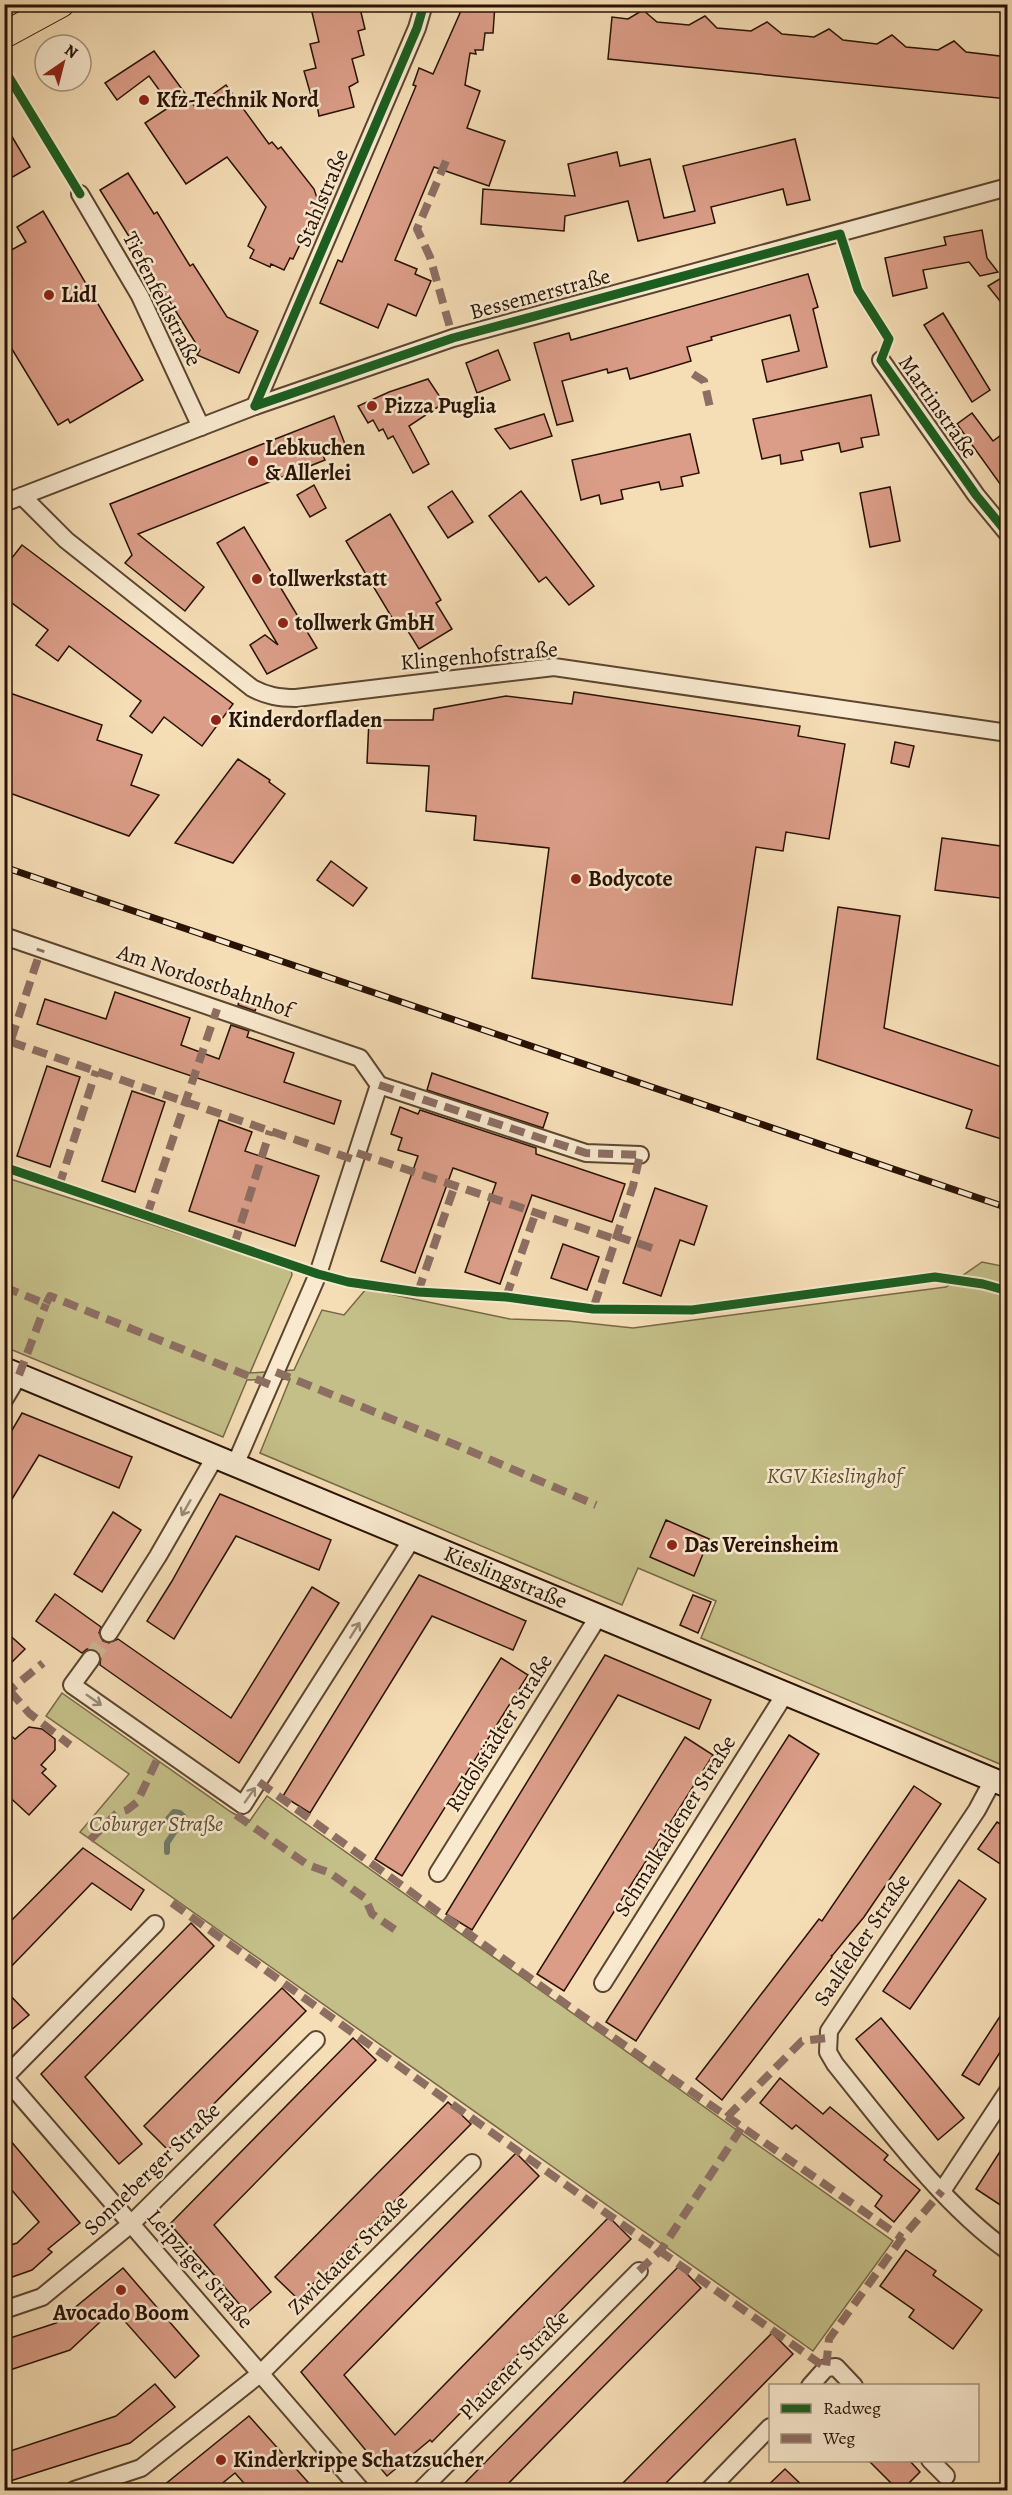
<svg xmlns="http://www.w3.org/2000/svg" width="1012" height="2495" viewBox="0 0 1012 2495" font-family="Alegreya,serif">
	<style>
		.green { fill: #c4bf88; stroke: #766846; stroke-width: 1.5 }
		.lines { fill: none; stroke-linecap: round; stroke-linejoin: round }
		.stream { stroke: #6f7966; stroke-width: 6 }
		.building { fill: #db9d88; stroke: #291204; stroke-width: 1.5 }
		.street-tunnel { stroke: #ccb492; stroke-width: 16; stroke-dasharray: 16 8; stroke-linecap: butt }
		.street-casing { stroke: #5c4530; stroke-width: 20 }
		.secondary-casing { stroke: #291204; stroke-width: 26 }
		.primary-casing { stroke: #291204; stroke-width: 28 }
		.street { stroke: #f8e9cf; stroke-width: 16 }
		.secondary { stroke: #f8e9cf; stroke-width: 22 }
		.primary { stroke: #f5ddb5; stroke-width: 26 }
		.rail-casing { stroke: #291204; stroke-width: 7 }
		.rail { stroke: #f8e9cf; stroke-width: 4.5; stroke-dasharray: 14; stroke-linecap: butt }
		.quiet { stroke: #8d6e63; stroke-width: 8; stroke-dasharray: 15 8; stroke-linecap: butt }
		.cycleway-casing { stroke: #f8e9cf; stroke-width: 13 }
		.cycleway { stroke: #1b5e20; stroke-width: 9 }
		.oneway { stroke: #9b8874 }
		.poi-dot { fill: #8f2418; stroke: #f8e9cf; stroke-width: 2 }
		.labels { text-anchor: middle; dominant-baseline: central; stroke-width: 5; stroke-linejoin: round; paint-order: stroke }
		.poi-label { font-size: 22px; font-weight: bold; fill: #291204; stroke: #f8e9cf; text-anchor: start }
		.street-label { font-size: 22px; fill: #291204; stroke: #f8e9cf }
		.park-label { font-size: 22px; font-style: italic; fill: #5f4f32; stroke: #f8e9cf }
	</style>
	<rect width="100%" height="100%" fill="#f5ddb5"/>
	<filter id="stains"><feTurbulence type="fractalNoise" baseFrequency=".00333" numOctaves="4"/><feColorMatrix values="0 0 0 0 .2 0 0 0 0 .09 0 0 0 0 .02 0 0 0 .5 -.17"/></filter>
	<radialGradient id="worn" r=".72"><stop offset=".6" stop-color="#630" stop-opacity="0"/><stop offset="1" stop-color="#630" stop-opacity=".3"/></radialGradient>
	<g class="green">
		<polygon points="4,1177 291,1269 292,1275 250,1373 294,1370 322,1310 344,1315 366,1289 510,1319 568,1321 633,1328 946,1287 982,1262 1007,1267 1007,1767 701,1638 716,1601 638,1568 622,1605 260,1453 290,1379 247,1380 223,1437 5,1347"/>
		<polygon points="62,1693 231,1812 249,1822 267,1796 893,2241 813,2351 80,1832 129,1774 46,1716"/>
	</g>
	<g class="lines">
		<polyline class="stream" points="167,1852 167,1843 184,1817 180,1813 174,1812 168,1819"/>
	</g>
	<g class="building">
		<polygon points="310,4 359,4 365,29 358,31 364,55 352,59 358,82 349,87 354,107 319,116 317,105 314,106 304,71 316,68 310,44 319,42"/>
		<polygon points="464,4 495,4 493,33 485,33 483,50 475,50 476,54 470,53 465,85 480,91 467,128 505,141 489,186 434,167 395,260 417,269 415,274 431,281 416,316 388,304 378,328 320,303 338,260 342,262 416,86 413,85 419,68 433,74"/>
		<polygon points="643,10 657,22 689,25 705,16 717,28 751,31 767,22 782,34 814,37 829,29 843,40 877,44 892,35 906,47 938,50 954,41 966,52 1008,57 1008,99 608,59 612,17 628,19"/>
		<polygon points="154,51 195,107 226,85 269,144 272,142 278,149 281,147 314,189 318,201 317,212 305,239 303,238 293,259 290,258 284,270 271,264 270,267 250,258 254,250 248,246 266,207 227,157 186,184 145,123 171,106 149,76 117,100 105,83"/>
		<polygon points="4,123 30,167 4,182"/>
		<polygon points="795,139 810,200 787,205 783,189 711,207 715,223 638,241 628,201 565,216 564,231 481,224 483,189 575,196 568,164 617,152 620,166 650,159 664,218 695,211 683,166"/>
		<polygon points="128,173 154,214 157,212 190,266 193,264 227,317 258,331 239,373 197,355 200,350 100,190"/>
		<polygon points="43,211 143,380 70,423 68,419 58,425 4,336 4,254 26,242 17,227"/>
		<polygon points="982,230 987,258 998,272 980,276 969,262 923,270 927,288 893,296 885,258 946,245 944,237"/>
		<polygon points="808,274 818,307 813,309 827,367 767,382 762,360 799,351 790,315 711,337 712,340 687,347 691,361 651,373 630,379 627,368 608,373 607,369 562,381 573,421 557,425 534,343 569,333 571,340"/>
		<polygon points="1008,274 1008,311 988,286"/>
		<polygon points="943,313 990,390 972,402 924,325"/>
		<polygon points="498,350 510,380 477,393 466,363"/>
		<polygon points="428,379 444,403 409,426 429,464 413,473 393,436 388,439 383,429 379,431 373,420 368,423 358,406 389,392"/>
		<polygon points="871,395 879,435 861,438 863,447 841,452 839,443 801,451 803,460 781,464 780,455 762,459 753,419"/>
		<polygon points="972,413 993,441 1008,430 1008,495 957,424"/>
		<polygon points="544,414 552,436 510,449 495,429"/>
		<polygon points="334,416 345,444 322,453 325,460 138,534 204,587 185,611 125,563 132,555 110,504"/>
		<polygon points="690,434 699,473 681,477 683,486 661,490 659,482 621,490 623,499 601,504 599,495 581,500 572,460"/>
		<polygon points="314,485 326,508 310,517 297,495"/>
		<polygon points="890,487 900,541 870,547 860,493"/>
		<polygon points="452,491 473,522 448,538 428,507"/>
		<polygon points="521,491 594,586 569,605 546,577 539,582 489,516"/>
		<polygon points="390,514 441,600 436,603 452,629 419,649 403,623 397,626 346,541"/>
		<polygon points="244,527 317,648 267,674 250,645 265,635 278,645 217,543"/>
		<polygon points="22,545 233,704 202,746 164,717 152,733 130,716 141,701 69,646 58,661 36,645 48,630 4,597 4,568"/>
		<polygon points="4,691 102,725 97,740 142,755 131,785 159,795 129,836 4,791"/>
		<polygon points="574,692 800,726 798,736 845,744 829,839 786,832 783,851 756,847 732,1005 532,978 549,848 474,840 476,816 426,811 429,766 367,763 369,720 433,720 434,709 506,696 572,704"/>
		<polygon points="895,742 914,746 909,767 891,763"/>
		<polygon points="238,759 270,780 269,782 285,794 233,863 175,843"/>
		<polygon points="942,838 1008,847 1008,899 935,890"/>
		<polygon points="331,861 367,888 353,906 317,880"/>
		<polygon points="838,907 900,916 884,1028 1008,1069 1008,1141 966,1128 972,1110 817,1059"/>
		<polygon points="115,992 190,1018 181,1045 219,1059 231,1025 249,1031 247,1037 294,1053 284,1082 341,1101 334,1124 37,1024 45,999 106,1019"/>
		<polygon points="241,994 259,1000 255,1011 238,1005"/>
		<polygon points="47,1066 80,1077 50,1167 17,1156"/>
		<polygon points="432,1073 548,1113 543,1128 427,1090"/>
		<polygon points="132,1091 165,1102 135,1192 102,1181"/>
		<polygon points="400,1107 418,1114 420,1110 536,1148 536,1154 625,1184 612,1222 532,1195 500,1284 465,1272 496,1183 453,1168 415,1273 381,1261 418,1156 398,1150 402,1138 391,1134"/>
		<polygon points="219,1120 252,1132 245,1151 319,1176 295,1246 189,1211"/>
		<polygon points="655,1188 707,1206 694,1245 680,1240 661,1296 623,1283"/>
		<polygon points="563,1244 599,1257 587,1290 551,1278"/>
		<polygon points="22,1413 132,1457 119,1488 39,1455 4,1512 4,1444"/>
		<polygon points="220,1494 331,1540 319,1570 236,1536 174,1639 147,1621 172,1581"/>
		<polygon points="113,1512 141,1530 102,1592 74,1574"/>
		<polygon points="666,1520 709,1539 694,1576 650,1557"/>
		<polygon points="419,1575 526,1621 513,1650 432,1616 310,1813 283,1796"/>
		<polygon points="312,1587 339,1603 239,1763 100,1665 101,1655 97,1650 87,1649 82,1653 36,1621 55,1594 101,1627 99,1633 103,1641 109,1643 118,1639 231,1718"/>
		<polygon points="693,1595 711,1602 698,1633 680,1625"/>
		<polygon points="4,1630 25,1649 4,1670"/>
		<polygon points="605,1655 711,1700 699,1729 618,1695 472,1930 446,1914"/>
		<polygon points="501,1658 528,1675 402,1876 375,1859"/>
		<polygon points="29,1727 42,1729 55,1739 55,1750 41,1765 46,1769 42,1773 56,1786 29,1815 4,1792 4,1730 15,1739"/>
		<polygon points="789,1735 819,1754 636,2041 606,2022"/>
		<polygon points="685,1737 713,1755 564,1991 537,1974"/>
		<polygon points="914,1786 941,1804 864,1917 832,1956 831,1955 832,1957 722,2100 696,2079 819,1919 822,1921"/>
		<polygon points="997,1822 1008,1829 1008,1869 978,1849"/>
		<polygon points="83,1848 144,1890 131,1910 92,1883 4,1974 4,1928"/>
		<polygon points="959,1880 986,1899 910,2009 883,1991"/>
		<polygon points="191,1923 214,1946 85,2077 142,2144 119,2164 41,2074"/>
		<polygon points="282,1988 306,2011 168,2150 144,2126"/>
		<polygon points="4,1989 29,2015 4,2036"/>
		<polygon points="1008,2004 1008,2040 979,2085 962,2075"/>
		<polygon points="881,2018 964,2118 938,2140 856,2039"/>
		<polygon points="353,2038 376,2060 214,2225 271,2292 247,2313 170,2224"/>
		<polygon points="780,2078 823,2114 830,2107 888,2155 884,2160 920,2190 894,2222 875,2206 882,2196 796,2125 792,2129 760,2103"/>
		<polygon points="448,2102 471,2124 298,2299 275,2277"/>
		<polygon points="4,2133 80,2223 48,2249 52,2252 32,2270 4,2280 4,2247 17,2243 39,2222 4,2181"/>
		<polygon points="1008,2139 1008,2210 976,2189"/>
		<polygon points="516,2153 539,2176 344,2375 395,2435 609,2217 631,2239 432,2442 430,2440 387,2476 301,2372"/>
		<polygon points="906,2250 936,2271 933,2275 982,2310 953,2349 909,2317 914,2310 880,2286"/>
		<polygon points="679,2266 701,2288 593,2397 502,2490 458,2490"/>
		<polygon points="123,2268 199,2356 175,2378 114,2309 70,2350 4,2372 4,2340 56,2323"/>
		<polygon points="772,2333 793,2354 691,2458 659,2490 616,2490"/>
		<polygon points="155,2384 175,2407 130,2443 4,2483 4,2453 116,2416"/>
		<polygon points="249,2416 315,2490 250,2490 235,2473 214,2490 158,2490"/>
		<polygon points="868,2460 909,2460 920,2472 902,2490 898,2490"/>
		<polygon points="785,2469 807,2490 763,2490"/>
	</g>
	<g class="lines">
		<polyline class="street-tunnel" points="91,1659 109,1633"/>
		<g class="street-casing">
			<g id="street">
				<polyline points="80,194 140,296 201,427"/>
				<polyline points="881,360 976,495 1008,534"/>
				<polyline points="255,406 417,28 424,4"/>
				<path d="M 22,496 L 66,540 L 252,688 C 267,696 279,698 296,698 L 554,667 L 1008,733"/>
				<polyline points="4,503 255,406 453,338 1008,187"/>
				<polyline points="4,936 360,1058 379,1085 318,1274 235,1465"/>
				<polyline points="379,1085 586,1153 640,1155"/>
				<polyline points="4,1400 19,1375"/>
				<polyline points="109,1633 158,1556 215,1457"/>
				<polyline points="91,1659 72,1685 243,1805 412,1539"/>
				<path d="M 993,1780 L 977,1810 L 829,2031 L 828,2052 L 835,2064 C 885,2126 943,2205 1008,2251"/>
				<polyline points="438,1873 598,1617"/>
				<polyline points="603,1983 785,1694"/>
				<polyline points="4,2077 361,2490"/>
				<polyline points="4,2078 155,1924"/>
				<polyline points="942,2191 1008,2091"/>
				<polyline points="4,2310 42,2297 131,2224 316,2040"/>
				<polyline points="810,2386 826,2368 836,2367 854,2386"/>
				<polyline points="930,2460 946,2476"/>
				<polyline points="74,2490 141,2468 261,2373 472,2163"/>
				<polyline points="421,2490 639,2271"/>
				<polyline points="709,2490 770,2427"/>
			</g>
		</g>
		<g class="secondary-casing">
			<g id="secondary">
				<path id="s1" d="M 4,1369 L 1008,1786"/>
			</g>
		</g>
		<g class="primary-casing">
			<polyline id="primary" points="4,35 61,4"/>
		</g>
		<use href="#street" class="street"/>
		<use href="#secondary" class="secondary"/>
		<use href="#primary" class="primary"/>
		<g class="rail-casing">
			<polyline id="rail" points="4,867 1008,1208"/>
		</g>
		<use href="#rail" class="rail"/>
		<g class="quiet">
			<polyline points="446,161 417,229 430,257 453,338"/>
			<polyline points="693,374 704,381 711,412"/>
			<polyline points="11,1042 355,1160"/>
			<polyline points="4,1061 41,949"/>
			<polyline points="379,1085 586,1153 640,1155 633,1186 593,1309"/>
			<polyline points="357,1153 615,1239"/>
			<polyline points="59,1186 96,1071"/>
			<polyline points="147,1215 217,1009"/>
			<polyline points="616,1236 655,1249"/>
			<polyline points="234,1245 270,1131"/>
			<polyline points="4,1287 46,1304 50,1296 271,1385"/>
			<polyline points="418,1292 455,1185"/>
			<polyline points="506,1297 536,1212"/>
			<polyline points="276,1372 456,1445 596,1505"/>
			<polyline points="19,1375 46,1304"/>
			<polyline points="10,1691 29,1713 70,1745"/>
			<polyline points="4,1695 43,1663"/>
			<polyline points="259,1782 581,2015 902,2238"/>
			<polyline points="236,1815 308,1865 330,1873 365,1898 372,1914 397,1931"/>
			<polyline points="90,1840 117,1813 127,1810 137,1802 157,1760"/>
			<polyline points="172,1903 491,2132 826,2368 829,2339 902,2238 942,2191"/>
			<polyline points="727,2117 802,2041 827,2038"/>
			<polyline points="639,2271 661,2250 742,2127"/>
		</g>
		<g class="cycleway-casing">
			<g id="cycleway">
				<polyline points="4,69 80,194"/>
				<polyline points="255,406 453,338 840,234 858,290 889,339 881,360 976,495 1008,534"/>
				<polyline points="255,406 417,28 424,4"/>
				<polyline points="4,1167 318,1274 348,1282 418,1292 506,1297 593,1309 692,1310 935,1277 983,1284 1008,1291"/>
			</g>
		</g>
		<use href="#cycleway" class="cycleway"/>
	</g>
	<defs><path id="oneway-shaft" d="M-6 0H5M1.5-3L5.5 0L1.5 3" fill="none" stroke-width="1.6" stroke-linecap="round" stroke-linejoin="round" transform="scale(1.5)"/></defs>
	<g class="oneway">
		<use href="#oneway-shaft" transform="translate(186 1508) rotate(120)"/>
		<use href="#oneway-shaft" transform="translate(355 1630) rotate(-58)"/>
		<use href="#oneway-shaft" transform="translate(94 1700) rotate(35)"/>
		<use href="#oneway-shaft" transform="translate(250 1795) rotate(-55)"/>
	</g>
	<g class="poi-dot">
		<circle cx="144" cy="100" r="6"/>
		<circle cx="49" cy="295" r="6"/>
		<circle cx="372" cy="406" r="6"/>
		<circle cx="253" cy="461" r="6"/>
		<circle cx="257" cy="579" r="6"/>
		<circle cx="283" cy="623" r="6"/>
		<circle cx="216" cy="720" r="6"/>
		<circle cx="576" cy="879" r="6"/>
		<circle cx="672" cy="1545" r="6"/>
		<circle cx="121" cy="2290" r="6"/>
		<circle cx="221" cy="2460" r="6"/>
	</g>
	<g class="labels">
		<g class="poi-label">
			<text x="156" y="100">Kfz-Technik Nord</text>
			<text x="61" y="295">Lidl</text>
			<text x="384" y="406">Pizza Puglia</text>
			<text x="265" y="448">Lebkuchen<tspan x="265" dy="25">&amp; Allerlei</tspan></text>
			<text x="269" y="579">tollwerkstatt</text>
			<text x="295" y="623">tollwerk GmbH</text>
			<text x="228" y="720">Kinderdorfladen</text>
			<text x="588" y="879">Bodycote</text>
			<text x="684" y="1545">Das Vereinsheim</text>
			<text x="121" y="2313" text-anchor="middle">Avocado Boom</text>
			<text x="233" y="2460">Kinderkrippe Schatzsucher</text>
		</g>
		<g class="street-label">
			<text transform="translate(322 198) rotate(-67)">Stahlstraße</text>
			<text transform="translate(540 294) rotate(-15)">Bessemerstraße</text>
			<text transform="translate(162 299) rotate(63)">Tiefenfeldstraße</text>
			<text transform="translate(938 407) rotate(55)">Martinstraße</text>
			<text transform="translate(479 656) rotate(-5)">Klingenhofstraße</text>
			<text transform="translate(205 981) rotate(19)">Am Nordostbahnhof</text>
			<text stroke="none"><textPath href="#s1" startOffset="543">Kieslingstraße</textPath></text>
			<text transform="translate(499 1733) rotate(-58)">Rudolstädter Straße</text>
			<text transform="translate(675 1826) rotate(-58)">Schmalkaldener Straße</text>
			<text transform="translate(862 1940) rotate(-56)">Saalfelder Straße</text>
			<text transform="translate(152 2169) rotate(-44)">Sonneberger Straße</text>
			<text transform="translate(348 2255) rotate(-45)">Zwickauer Straße</text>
			<text transform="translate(200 2269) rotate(49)">Leipziger Straße</text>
			<text transform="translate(514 2365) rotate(-45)">Plauener Straße</text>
		</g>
		<g class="park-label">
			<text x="834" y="1476">KGV Kieslinghof</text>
			<text x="156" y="1824">Coburger Straße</text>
		</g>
	</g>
	<rect width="1012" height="2495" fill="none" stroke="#f5ddb5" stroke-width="24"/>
	<rect x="6" y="6" width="1000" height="2483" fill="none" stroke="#291204" stroke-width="3"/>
	<rect x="12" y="12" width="988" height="2471" fill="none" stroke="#291204" stroke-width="1.5"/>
	<rect x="769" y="2384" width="210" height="78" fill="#f8e9cf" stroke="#a5937e" stroke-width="1.5"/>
	<rect x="781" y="2404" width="30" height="9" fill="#1b5e20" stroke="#a5937e" stroke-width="1.5"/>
	<text x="823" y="2414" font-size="18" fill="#291204">Radweg</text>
	<rect x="781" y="2434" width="30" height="9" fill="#8d6e63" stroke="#a5937e" stroke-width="1.5"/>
	<text x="823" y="2444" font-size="18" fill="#291204">Weg</text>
	<g transform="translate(63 63) rotate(35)"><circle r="28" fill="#f8e9cf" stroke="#a5937e" stroke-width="1.5"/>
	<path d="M0-4.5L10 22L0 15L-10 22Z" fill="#8f2418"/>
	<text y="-9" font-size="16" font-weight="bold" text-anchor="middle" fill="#291204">N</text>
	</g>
	<rect width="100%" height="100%" filter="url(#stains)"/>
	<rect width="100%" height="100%" fill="url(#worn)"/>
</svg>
